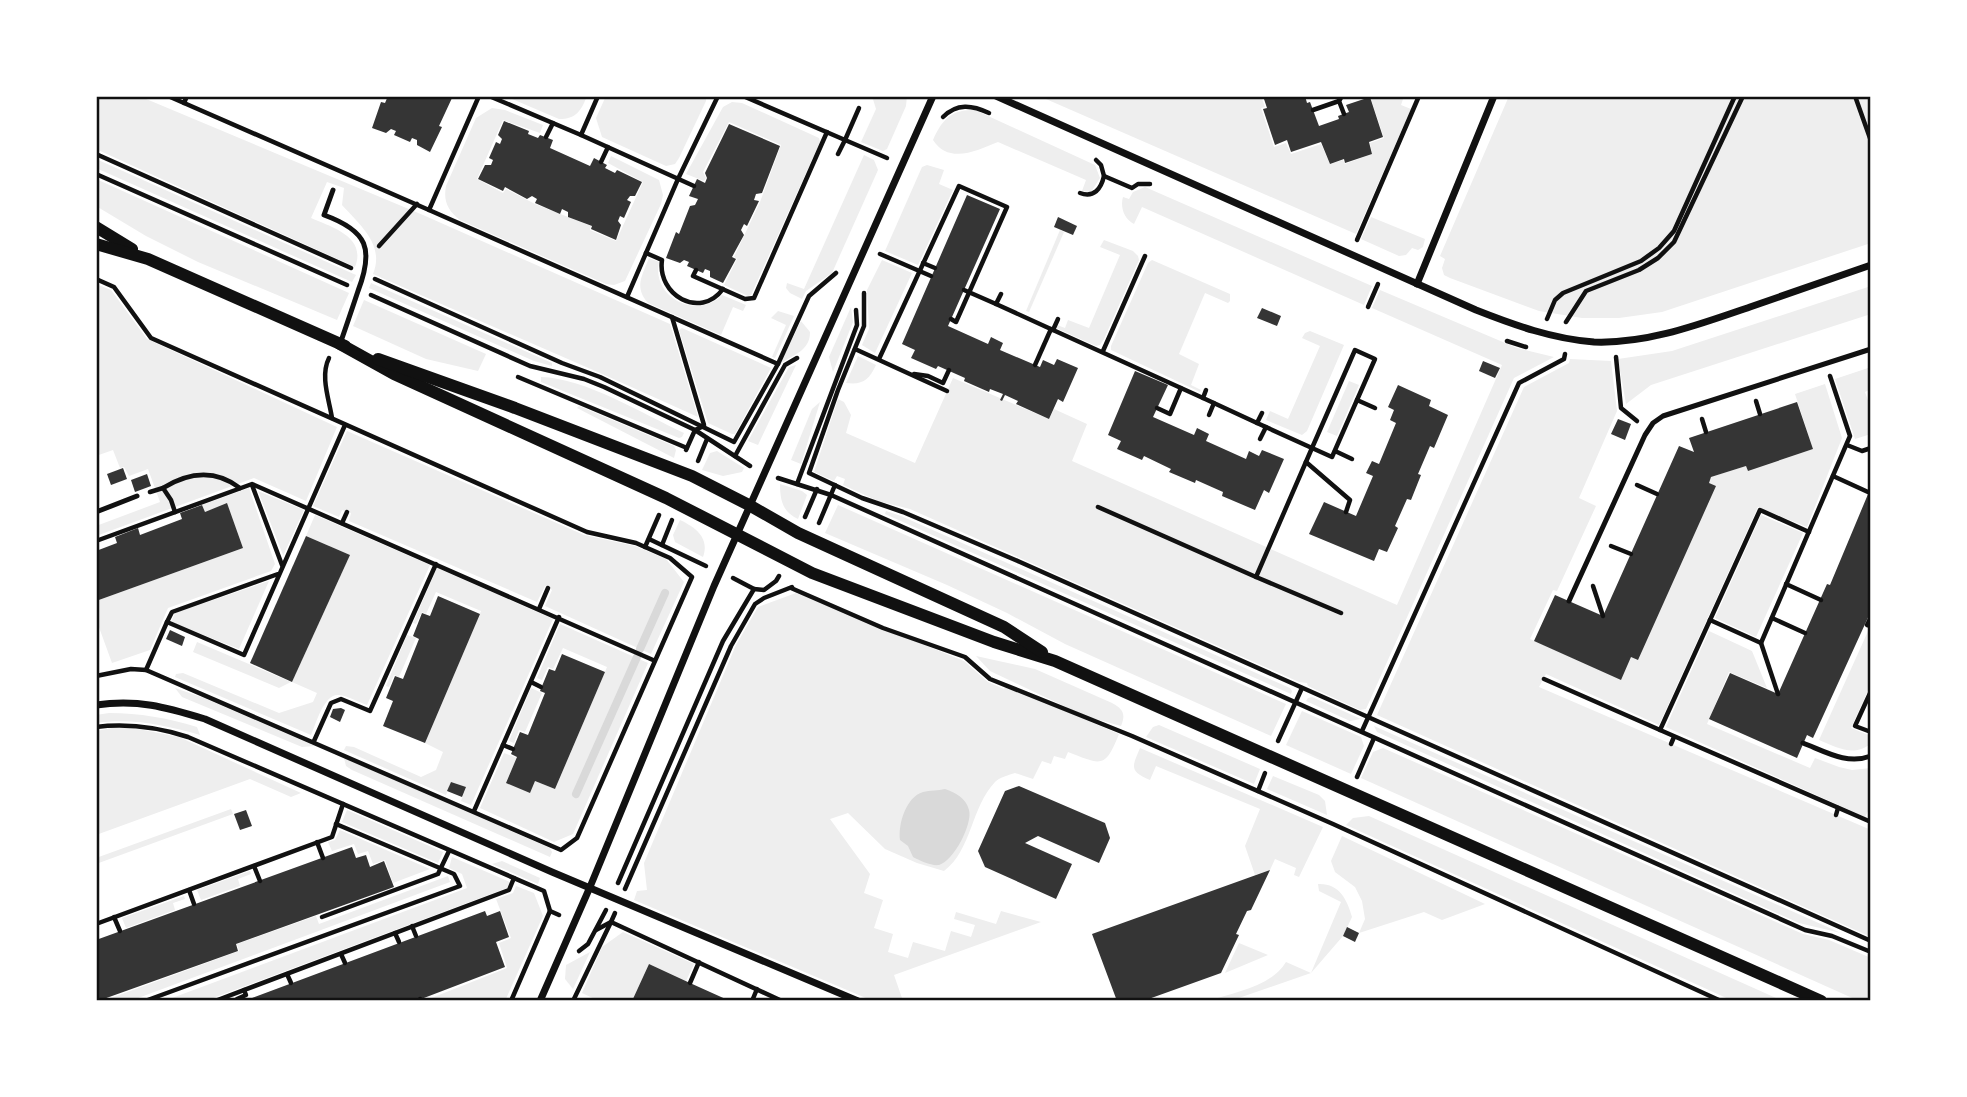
<svg xmlns="http://www.w3.org/2000/svg" width="1967" height="1097" viewBox="0 0 1967 1097" font-family="Poppins,sans-serif">
	<style>
		.green { fill: #eee }
		.water { fill: #d9d9d9 }
		.lines { fill: none; stroke-linecap: round; stroke-linejoin: round }
		.stream { stroke: #d9d9d9; stroke-width: 8 }
		.building { fill: #353535 }
		.path { stroke: #111; stroke-width: 4.5 }
		.service { stroke: #111; stroke-width: 5 }
		.minor { stroke: #111; stroke-width: 7 }
		.tertiary { stroke: #111; stroke-width: 12 }
		.neatline { fill: none; stroke: #111; stroke-width: 2.5 }
	</style>
	<rect width="100%" height="100%" fill="#fff"/>
	<g class="green">
		<path d="M 96,96 L 139,96 L 423,215 L 670,324 L 698,417 C 591,368 481,322 373,274 C 385,245 360,225 342,205 L 344,188 L 327,182 L 311,218 C 332,227 367,237 355,267 L 96,149 Z"/>
		<path d="M 505,96 L 587,96 C 581,111 576,119 559,119 Z"/>
		<polygon points="606,96 706,96 706,101 679,158 675,164 666,166 602,137 596,118"/>
		<polygon points="872,96 907,96 906,106 887,149 883,151 861,142 876,109"/>
		<polygon points="1039,96 1261,96 1265,107 1261,108 1274,147 1286,143 1291,154 1321,144 1330,164 1343,160 1345,164 1372,154 1370,143 1384,138 1370,96 1404,96 1401,105 1411,109 1356,234"/>
		<polygon points="1509,96 1871,96 1871,243 1662,312 1619,318 1582,318 1539,311 1450,278 1444,275 1442,268 1445,259 1440,256"/>
		<polygon points="732,102 742,103 819,138 820,142 751,295 748,296 724,285 737,259 734,257 760,202 781,145 729,122 703,172 706,178 704,181 686,174 723,107"/>
		<path d="M 492,108 L 505,110 L 543,125 L 540,133 L 503,120 L 477,179 L 503,193 L 506,189 L 535,204 L 591,226 L 590,230 L 616,241 L 643,182 L 608,163 L 611,156 L 659,180 L 663,195 L 661,204 L 625,281 L 614,285 L 606,284 L 460,220 C 448,211 443,201 446,186 L 476,118 Z"/>
		<path d="M 975,110 L 1095,165 L 1100,178 L 1091,192 L 1082,191 L 1086,180 L 998,142 C 978,150 949,165 933,140 C 942,120 951,109 975,110 Z"/>
		<polygon points="864,155 874,160 878,170 832,273 806,291 802,299 790,293 786,288 787,283 804,289"/>
		<polygon points="96,159 356,275 352,282 96,168"/>
		<polygon points="927,165 944,170 939,184 953,190 918,265 885,251 922,167"/>
		<polygon points="96,179 349,293 337,320 198,262 146,236 96,206"/>
		<path d="M 1145,187 L 1372,286 L 1364,305 L 1142,207 L 1134,224 C 1124,219 1120,207 1123,197 L 1129,199 L 1133,192 Z"/>
		<polygon points="1371,217 1425,239 1423,247 1418,250 1412,248 1406,255 1399,256 1361,239"/>
		<polygon points="1060,230 1064,232 1029,312 1026,311"/>
		<polygon points="1104,240 1133,251 1138,256 1139,260 1104,339 1100,345 1096,346 1056,328 1057,325 1065,328 1068,320 1089,328 1120,255 1100,247"/>
		<path d="M 649,258 L 659,262 C 651,297 697,321 722,295 L 746,305 L 743,311 L 733,307 L 721,335 L 648,303 C 634,287 642,276 649,258 Z"/>
		<polygon points="882,260 912,273 875,353 862,345 869,329 867,290"/>
		<polygon points="1152,260 1230,294 1230,301 1228,303 1205,293 1179,354 1199,364 1191,385 1201,390 1200,392 1111,350 1111,346 1148,263"/>
		<polygon points="371,283 552,363 552,366 534,361 369,288"/>
		<polygon points="96,284 111,290 147,339 337,427 306,501 254,478 96,536 96,526 160,502 148,469 129,476 124,467 120,468 113,450 96,456"/>
		<polygon points="1871,286 1871,314 1651,385 1626,404 1618,359 1672,351"/>
		<polygon points="1380,290 1517,348 1554,357 1514,378 1366,709 1360,710 1308,686 1307,683 1299,682 910,509 878,501 843,485 845,479 837,476 834,481 814,472 838,399 844,402 851,415 846,433 915,463 953,378 1049,419 1054,409 1087,424 1072,461 1397,605 1502,365 1372,308"/>
		<polygon points="364,300 486,354 478,371 426,359 353,326"/>
		<polygon points="851,307 853,322 833,372 829,357"/>
		<polygon points="778,311 794,316 775,358 772,357 786,325 771,318"/>
		<path d="M 801,321 L 810,332 C 810,351 794,354 780,364 Z"/>
		<polygon points="682,328 771,368 735,434 732,434 708,423 679,330"/>
		<polygon points="1310,331 1344,345 1307,431 1302,435 1266,420 1270,411 1288,419 1320,346 1302,338 1305,333"/>
		<path d="M 858,356 L 876,365 C 869,380 863,385 846,383 Z"/>
		<polygon points="1570,359 1611,361 1617,411 1579,498 1596,506 1557,591 1553,590 1530,639 1620,679 1711,477 1746,466 1748,471 1813,449 1795,394 1825,384 1842,438 1807,527 1758,507 1659,725 1546,674 1539,687 1871,830 1871,937 1377,715 1524,387 1569,363"/>
		<polygon points="796,365 758,445 748,441 789,367"/>
		<polygon points="1871,367 1871,389 1865,392 1871,409 1871,434 1855,439 1835,379"/>
		<path d="M 541,377 C 585,378 643,414 684,433 L 682,437 L 679,438 L 541,382 Z"/>
		<polygon points="1349,381 1359,385 1337,436 1327,432"/>
		<polygon points="820,402 801,464 791,460 812,409"/>
		<polygon points="579,406 674,446 676,450 674,458 577,408"/>
		<polygon points="347,431 584,535 635,546 666,559 684,582 651,654 545,606 552,590 545,586 537,602 349,521 351,513 342,510 339,517 313,506"/>
		<polygon points="717,451 744,468 742,472 723,476 702,470 710,453"/>
		<path d="M 780,484 L 802,491 L 807,495 L 798,519 C 783,512 780,501 780,484 Z"/>
		<polygon points="249,488 275,564 271,571 168,608 150,650 112,663 96,619 96,601 243,548 227,504 205,512 202,505"/>
		<polygon points="258,491 304,510 283,556 283,555"/>
		<polygon points="838,505 1286,704 1271,736 1065,644 1007,613 947,585 825,533"/>
		<polygon points="886,511 901,516 1290,688 1292,691 1291,694 885,514"/>
		<path d="M 315,515 L 430,565 L 367,705 C 358,702 348,696 339,695 C 324,693 316,724 311,735 L 175,677 L 176,674 L 183,673 L 279,713 L 313,702 L 317,693 L 292,682 L 350,555 L 306,536 Z"/>
		<polygon points="1761,515 1803,533 1756,637 1715,618"/>
		<path d="M 680,520 C 695,527 710,538 703,557 L 675,542 L 673,535 Z"/>
		<polygon points="437,568 553,619 471,805 461,801 466,787 451,782 446,795 344,750 346,746 354,747 421,777 436,770 443,752 425,743 481,611 436,592 426,614 422,612 416,624 413,623"/>
		<polygon points="269,581 239,649 171,622 175,613"/>
		<path d="M 796,593 L 964,661 L 988,682 L 1004,689 L 1006,686 L 1119,734 C 1105,769 1102,765 1068,752 L 1065,759 L 1054,756 L 1051,764 L 1042,761 L 1033,779 L 1015,773 C 1009,775 1000,777 995,782 C 971,807 972,850 944,871 L 917,863 L 885,849 L 848,813 L 830,819 L 870,874 L 864,893 L 883,900 L 874,928 L 893,934 L 888,952 L 908,958 L 913,942 L 945,951 L 951,931 L 971,937 L 975,925 L 954,919 L 956,912 L 996,924 L 1001,911 L 1041,922 L 894,975 L 903,1001 L 873,1001 L 634,900 L 637,891 L 647,890 L 644,863 L 736,645 L 758,607 Z"/>
		<polygon points="560,624 648,663 573,834 554,842 480,808 504,753 517,758 506,782 535,781 555,789 607,667 563,648 553,669 548,667 542,680 537,678"/>
		<path d="M 1869,629 L 1871,630 L 1871,684 L 1851,728 L 1871,736 L 1871,743 C 1855,758 1836,747 1819,740 Z"/>
		<polygon points="1709,631 1752,651 1767,688 1729,672 1707,724 1810,768 1815,758 1839,767 1852,770 1871,768 1871,805 1865,817 1666,727"/>
		<polygon points="407,635 416,638 399,677 394,675 389,687 386,686"/>
		<polygon points="197,642 291,682 279,688 193,652"/>
		<path d="M 976,656 L 1035,669 L 1112,703 C 1123,709 1126,714 1121,726 L 1085,716 L 990,671 Z"/>
		<polygon points="175,688 204,698 315,746 302,747 182,697"/>
		<polygon points="531,688 542,693 525,732 519,730 514,743 509,741"/>
		<polygon points="1312,697 1361,719 1350,721 1306,701 1308,698"/>
		<polygon points="1302,711 1361,737 1364,746 1351,774 1286,745"/>
		<path d="M 109,713 C 140,713 167,718 197,727 L 200,735 C 164,725 133,718 96,723 L 96,715 Z"/>
		<polygon points="1159,725 1260,769 1254,784 1146,737 1153,727"/>
		<polygon points="1374,726 1841,933 1799,923 1377,732"/>
		<polygon points="112,728 133,728 179,737 301,793 291,797 250,779 96,835 96,731"/>
		<path d="M 1140,748 L 1323,827 L 1299,877 L 1294,875 L 1296,868 L 1275,859 L 1270,870 L 1255,875 L 1245,846 L 1260,809 L 1156,766 L 1150,780 C 1129,771 1132,767 1140,748 Z"/>
		<polygon points="1383,748 1803,934 1829,940 1871,958 1871,1001 1859,1001 1361,778 1373,752"/>
		<polygon points="344,758 550,848 552,852 550,857 352,770 346,766"/>
		<polygon points="1273,776 1319,795 1325,801 1327,815 1267,789"/>
		<polygon points="231,809 233,814 96,864 96,858"/>
		<polygon points="347,810 443,852 438,863 342,822"/>
		<polygon points="1369,816 1783,1001 1733,1001 1346,825 1353,818"/>
		<polygon points="340,830 430,869 393,883 385,860 373,864 368,851 358,854 354,844 332,851 328,842 335,840"/>
		<polygon points="1342,836 1485,904 1442,920 1424,912 1359,933 1365,919 1362,901 1355,887 1335,872 1331,861"/>
		<polygon points="452,857 510,882 507,888 205,1001 164,1001 467,888 462,874 449,868"/>
		<polygon points="502,861 540,878 538,884 492,864"/>
		<polygon points="250,871 251,874 238,879 240,886 201,900 197,890"/>
		<polygon points="448,876 450,882 130,1001 103,1001 239,951 237,944 316,916 319,924"/>
		<path d="M 1318,884 C 1339,883 1347,899 1352,917 L 1343,936 L 1311,973 L 1230,1001 L 1209,1001 C 1234,992 1271,987 1286,962 L 1311,973 L 1341,902 L 1319,891 Z"/>
		<polygon points="516,886 534,893 543,916 505,1001 424,1001 507,968 499,943 511,938 496,899 513,893"/>
		<polygon points="184,896 185,899 173,903 175,910 126,928 122,918"/>
		<polygon points="623,932 694,964 686,981 649,964 632,1001 599,1001 582,993 602,947"/>
		<polygon points="1239,943 1268,955 1225,973"/>
		<polygon points="590,952 573,989 565,979 566,965"/>
	</g>
	<path class="water" d="M 945,789 C 956,793 966,798 969,810 C 973,823 954,861 939,865 C 931,866 921,861 913,857 L 908,846 L 900,840 C 898,824 906,797 923,792 C 930,790 938,791 945,789 Z"/>
	<g class="lines">
		<g class="stream">
			<polyline points="640,649 665,593"/>
			<polyline points="576,794 637,657"/>
		</g>
	</g>
	<g class="building">
		<polygon points="388,96 450,96 452,98 439,126 442,127 430,152 417,145 417,140 412,138 410,142 394,135 396,131 391,129 386,133 372,128 381,102 385,103"/>
		<polygon points="1263,96 1305,96 1307,103 1310,102 1319,126 1339,119 1338,116 1349,112 1346,105 1370,97 1383,137 1369,142 1372,154 1345,163 1344,159 1330,164 1321,142 1291,152 1287,140 1275,145 1263,109 1267,108"/>
		<polygon points="504,121 529,131 528,134 538,138 540,135 553,140 550,148 590,166 594,158 607,165 605,168 615,173 617,170 642,182 635,196 630,196 627,200 631,202 624,218 620,216 618,221 621,225 616,240 591,229 592,226 568,217 568,212 562,209 560,214 535,203 537,199 532,196 527,199 505,187 503,191 478,179 485,165 491,165 493,160 489,158 496,142 500,144 502,139 498,135"/>
		<polygon points="729,124 780,146 762,193 756,194 754,200 759,201 747,226 744,224 741,230 744,235 732,257 736,259 723,283 710,277 710,271 705,269 703,273 687,266 689,262 684,260 680,263 666,258 676,232 679,234 690,206 695,205 698,199 689,196 697,179 705,183 707,178 705,173"/>
		<polygon points="967,195 1000,209 948,326 988,344 991,337 1003,343 1000,350 1040,367 1043,360 1054,365 1057,359 1078,368 1063,402 1058,399 1049,419 1016,404 1018,401 1005,395 1002,401 1000,400 1003,394 990,389 989,392 964,381 965,378 938,366 936,369 911,358 915,350 902,344"/>
		<polygon points="1058,217 1077,226 1073,235 1054,227"/>
		<polygon points="1262,308 1281,316 1277,326 1257,318"/>
		<polygon points="1483,361 1500,368 1495,378 1479,371"/>
		<polygon points="1135,371 1168,385 1153,417 1194,435 1197,428 1209,434 1206,441 1246,459 1249,451 1259,456 1262,450 1284,459 1269,493 1264,490 1255,510 1222,496 1223,492 1196,480 1195,483 1169,472 1171,469 1144,456 1142,460 1117,449 1121,441 1108,435"/>
		<polygon points="1398,385 1431,400 1429,406 1448,415 1434,448 1430,446 1418,474 1421,475 1411,500 1407,499 1395,526 1398,528 1387,552 1379,549 1374,561 1309,534 1324,502 1356,516 1373,476 1366,473 1372,461 1379,464 1396,423 1390,420 1394,410 1388,407"/>
		<polygon points="1797,402 1813,449 1748,471 1746,466 1711,477 1709,483 1716,486 1638,660 1631,657 1621,680 1534,641 1555,595 1603,616 1679,446 1694,452 1689,438"/>
		<polygon points="1618,419 1631,424 1625,440 1611,434"/>
		<polygon points="123,468 127,479 111,485 107,474"/>
		<polygon points="147,474 151,486 135,492 131,480"/>
		<polygon points="1871,487 1871,596 1868,603 1871,604 1871,611 1813,738 1807,735 1797,758 1709,719 1730,673 1778,694 1827,584 1830,585"/>
		<polygon points="227,503 243,548 96,601 96,551 117,543 115,537 138,528 140,535 182,519 180,513 202,505 205,512"/>
		<polygon points="306,536 350,555 292,682 250,663"/>
		<polygon points="438,596 480,614 425,743 383,726 393,701 386,698 395,676 403,679 419,639 413,636 422,613 430,616"/>
		<polygon points="170,630 185,637 182,646 166,639"/>
		<polygon points="562,654 605,672 555,789 535,781 530,793 506,783 517,757 511,754 520,732 528,735 545,693 540,691 549,669 555,671"/>
		<polygon points="341,708 345,710 340,722 330,717 333,709"/>
		<polygon points="451,782 466,787 462,797 447,791"/>
		<polygon points="1019,786 1105,823 1110,838 1099,863 1038,836 1025,843 1072,864 1056,899 985,867 978,851 1005,791"/>
		<polygon points="246,810 252,826 240,830 234,814"/>
		<polygon points="352,847 356,858 366,855 370,867 384,861 394,887 236,944 238,951 98,1001 96,995 96,940"/>
		<polygon points="1270,870 1251,910 1247,911 1236,934 1239,935 1221,973 1143,1001 1117,1001 1092,934"/>
		<polygon points="485,911 487,916 500,911 509,937 496,942 505,967 416,1001 244,1001"/>
		<polygon points="1347,927 1359,933 1355,942 1343,936"/>
		<polygon points="649,964 690,983 730,1001 632,1001"/>
	</g>
	<g class="lines">
		<g class="path">
			<polyline points="168,96 184,103 187,96"/>
			<polyline points="489,96 581,135 694,186"/>
			<polyline points="743,96 845,140 838,154"/>
			<polyline points="1342,96 1339,101 1344,114"/>
			<polyline points="1855,96 1871,141"/>
			<polyline points="184,103 429,210 479,96"/>
			<polyline points="859,108 845,140 887,158"/>
			<polyline points="1313,110 1339,101"/>
			<path d="M 943,117 C 957,103 972,105 989,113"/>
			<polyline points="581,135 598,96"/>
			<polyline points="546,137 553,123"/>
			<polyline points="96,154 351,268"/>
			<polyline points="1096,160 1101,165 1104,176 1132,188 1138,184 1150,184"/>
			<polyline points="601,162 608,147"/>
			<polyline points="96,174 347,285"/>
			<path d="M 1080,193 C 1094,198 1101,189 1104,176"/>
			<polyline points="429,210 778,364"/>
			<polyline points="1357,240 1419,96"/>
			<polyline points="379,246 417,204"/>
			<path d="M 646,253 L 662,260 C 657,295 700,320 723,289"/>
			<polyline points="880,254 931,276"/>
			<polyline points="923,263 935,268"/>
			<polyline points="696,270 693,276 745,299 754,298 827,132"/>
			<polyline points="96,279 114,287 151,338 587,532 636,543 645,547"/>
			<polyline points="375,279 562,363 600,377 734,442 778,364 809,296 836,273"/>
			<polyline points="964,290 996,304"/>
			<polyline points="864,293 864,326 838,390 809,473 862,498 903,512 1020,562 1871,941"/>
			<polyline points="1001,294 996,304 1053,330"/>
			<polyline points="371,295 530,366 584,379 604,387 695,430 750,466"/>
			<polyline points="627,297 678,179 718,96"/>
			<polyline points="1368,307 1378,284"/>
			<polyline points="672,317 704,425"/>
			<polyline points="1058,319 1053,330 1203,398"/>
			<polyline points="1547,319 1555,300 1563,293 1641,261 1659,248 1674,231 1735,96"/>
			<polyline points="1566,322 1586,291 1639,270 1658,258 1674,242 1743,96"/>
			<polyline points="1507,341 1526,347"/>
			<polyline points="855,349 947,391"/>
			<polygon points="1355,350 1375,359 1332,457 1312,448"/>
			<polyline points="1103,351 1145,256"/>
			<polyline points="1616,357 1621,408 1637,421"/>
			<path d="M 329,358 C 320,376 329,399 332,418"/>
			<polyline points="879,359 959,186 1007,207 956,322 951,319"/>
			<polyline points="1035,365 1051,329"/>
			<polyline points="914,374 928,376 943,383 949,370"/>
			<polyline points="518,377 687,448"/>
			<polyline points="1206,390 1203,398 1257,423"/>
			<polyline points="1357,400 1375,408"/>
			<polyline points="1756,401 1760,414"/>
			<polyline points="1157,408 1170,414 1181,388"/>
			<polyline points="1209,415 1214,403"/>
			<polyline points="1702,419 1706,432"/>
			<polyline points="1260,439 1266,427"/>
			<polyline points="1847,445 1862,451 1871,448"/>
			<polyline points="686,450 695,430 704,426"/>
			<polyline points="1335,451 1352,459"/>
			<polyline points="735,456 785,365 797,358"/>
			<polyline points="698,461 707,439"/>
			<polyline points="1306,462 1350,500 1346,512"/>
			<polyline points="1833,476 1868,492"/>
			<polyline points="778,478 831,495 1805,930 1832,936 1871,952"/>
			<polyline points="797,484 857,325 856,310"/>
			<polyline points="252,485 282,565"/>
			<polyline points="1637,485 1657,494"/>
			<path d="M 163,488 C 189,472 215,469 240,488"/>
			<polyline points="150,492 163,488 171,500 175,512"/>
			<polyline points="1098,507 1256,577 1312,448 1257,423 1262,413"/>
			<polyline points="805,517 817,489"/>
			<polyline points="342,523 347,512"/>
			<polyline points="819,523 835,485"/>
			<polyline points="649,539 706,566"/>
			<polyline points="96,541 252,484 653,660"/>
			<polyline points="662,545 672,520"/>
			<polyline points="1611,546 1631,554"/>
			<polyline points="278,574 172,612 167,622 244,655 345,425"/>
			<polyline points="1256,577 1341,613"/>
			<polyline points="733,578 754,589"/>
			<polyline points="1786,584 1821,600"/>
			<polyline points="1593,586 1603,616"/>
			<polyline points="791,588 883,628 965,657 990,679 1132,736 1333,824 1721,1001"/>
			<polyline points="539,609 548,588"/>
			<polyline points="1871,617 1867,625 1871,626"/>
			<polyline points="1772,618 1805,633"/>
			<polyline points="1710,620 1761,643 1850,436 1830,376"/>
			<polyline points="1761,643 1778,694"/>
			<polyline points="146,670 167,622"/>
			<polyline points="96,676 131,669 146,670 561,850 577,838 692,577 670,558 645,547 659,515"/>
			<polyline points="1544,679 1660,730 1760,510 1809,532"/>
			<polyline points="531,682 541,687"/>
			<polyline points="1871,691 1855,726 1871,732"/>
			<path d="M 96,727 C 128,723 157,727 188,737 L 544,891 L 550,911 L 559,915"/>
			<polyline points="1660,730 1871,822"/>
			<polyline points="1362,731 1519,383 1564,359 1565,354"/>
			<polyline points="314,741 331,703 341,699 370,711 436,564"/>
			<polyline points="1278,741 1302,688"/>
			<polyline points="1671,744 1674,737"/>
			<polyline points="503,745 513,749"/>
			<polyline points="1357,777 1374,738"/>
			<polyline points="1258,791 1265,773"/>
			<polyline points="474,811 559,617"/>
			<polyline points="1836,815 1838,808"/>
			<polyline points="317,842 323,858"/>
			<polyline points="254,866 260,881"/>
			<polyline points="618,883 723,641 754,589 764,590 776,581 779,576"/>
			<polyline points="625,889 731,646 755,604 764,598 792,587"/>
			<polyline points="189,890 194,904"/>
			<polyline points="114,917 120,931"/>
			<polyline points="322,917 438,874 449,851"/>
			<polyline points="96,924 332,837 343,804"/>
			<polyline points="412,926 416,936"/>
			<polyline points="596,930 611,922 615,913"/>
			<polyline points="395,933 399,942"/>
			<polyline points="579,951 588,944 606,910"/>
			<polyline points="341,954 345,963"/>
			<polyline points="287,974 291,983"/>
			<polyline points="690,983 699,962"/>
			<polyline points="420,999 421,1001"/>
			<polyline points="145,1001 460,886 454,874 336,824"/>
			<polyline points="215,1001 509,890 514,878"/>
			<polyline points="238,1001 237,999 246,995 244,990"/>
			<polyline points="511,1001 550,911"/>
			<polyline points="573,1001 611,922 782,1001"/>
			<polyline points="752,1001 757,989"/>
		</g>
		<g class="service">
			<path d="M 333,190 L 324,215 C 368,231 374,249 358,291 C 352,309 346,327 340,344"/>
			<polyline points="96,512 137,496"/>
			<polyline points="1569,601 1645,435 1653,423 1663,416 1871,349"/>
			<path d="M 1803,743 C 1826,752 1847,765 1871,756"/>
		</g>
		<g class="minor">
			<path d="M 996,96 L 1476,310 C 1514,325 1553,339 1594,342 C 1648,344 1700,324 1750,307 C 1790,293 1830,279 1871,265"/>
			<polyline points="1417,284 1494,96"/>
			<path d="M 96,705 C 138,699 165,707 205,719 L 552,872 L 858,1001"/>
			<polyline points="540,1001 590,887 714,586 933,96"/>
		</g>
		<g class="tertiary">
			<polyline points="96,227 132,249"/>
			<polyline points="96,244 148,259 345,346"/>
			<polyline points="340,344 394,374 666,498 812,573 994,642 1055,661 1821,1001"/>
			<polyline points="378,359 515,408 692,476 749,505 798,533 1004,627 1042,652"/>
		</g>
	</g>
	<rect width="1967" height="1097" fill="none" stroke="#ffffff" stroke-width="196"/>
	<rect x="98" y="98" width="1771" height="901" class="neatline"/>
</svg>
